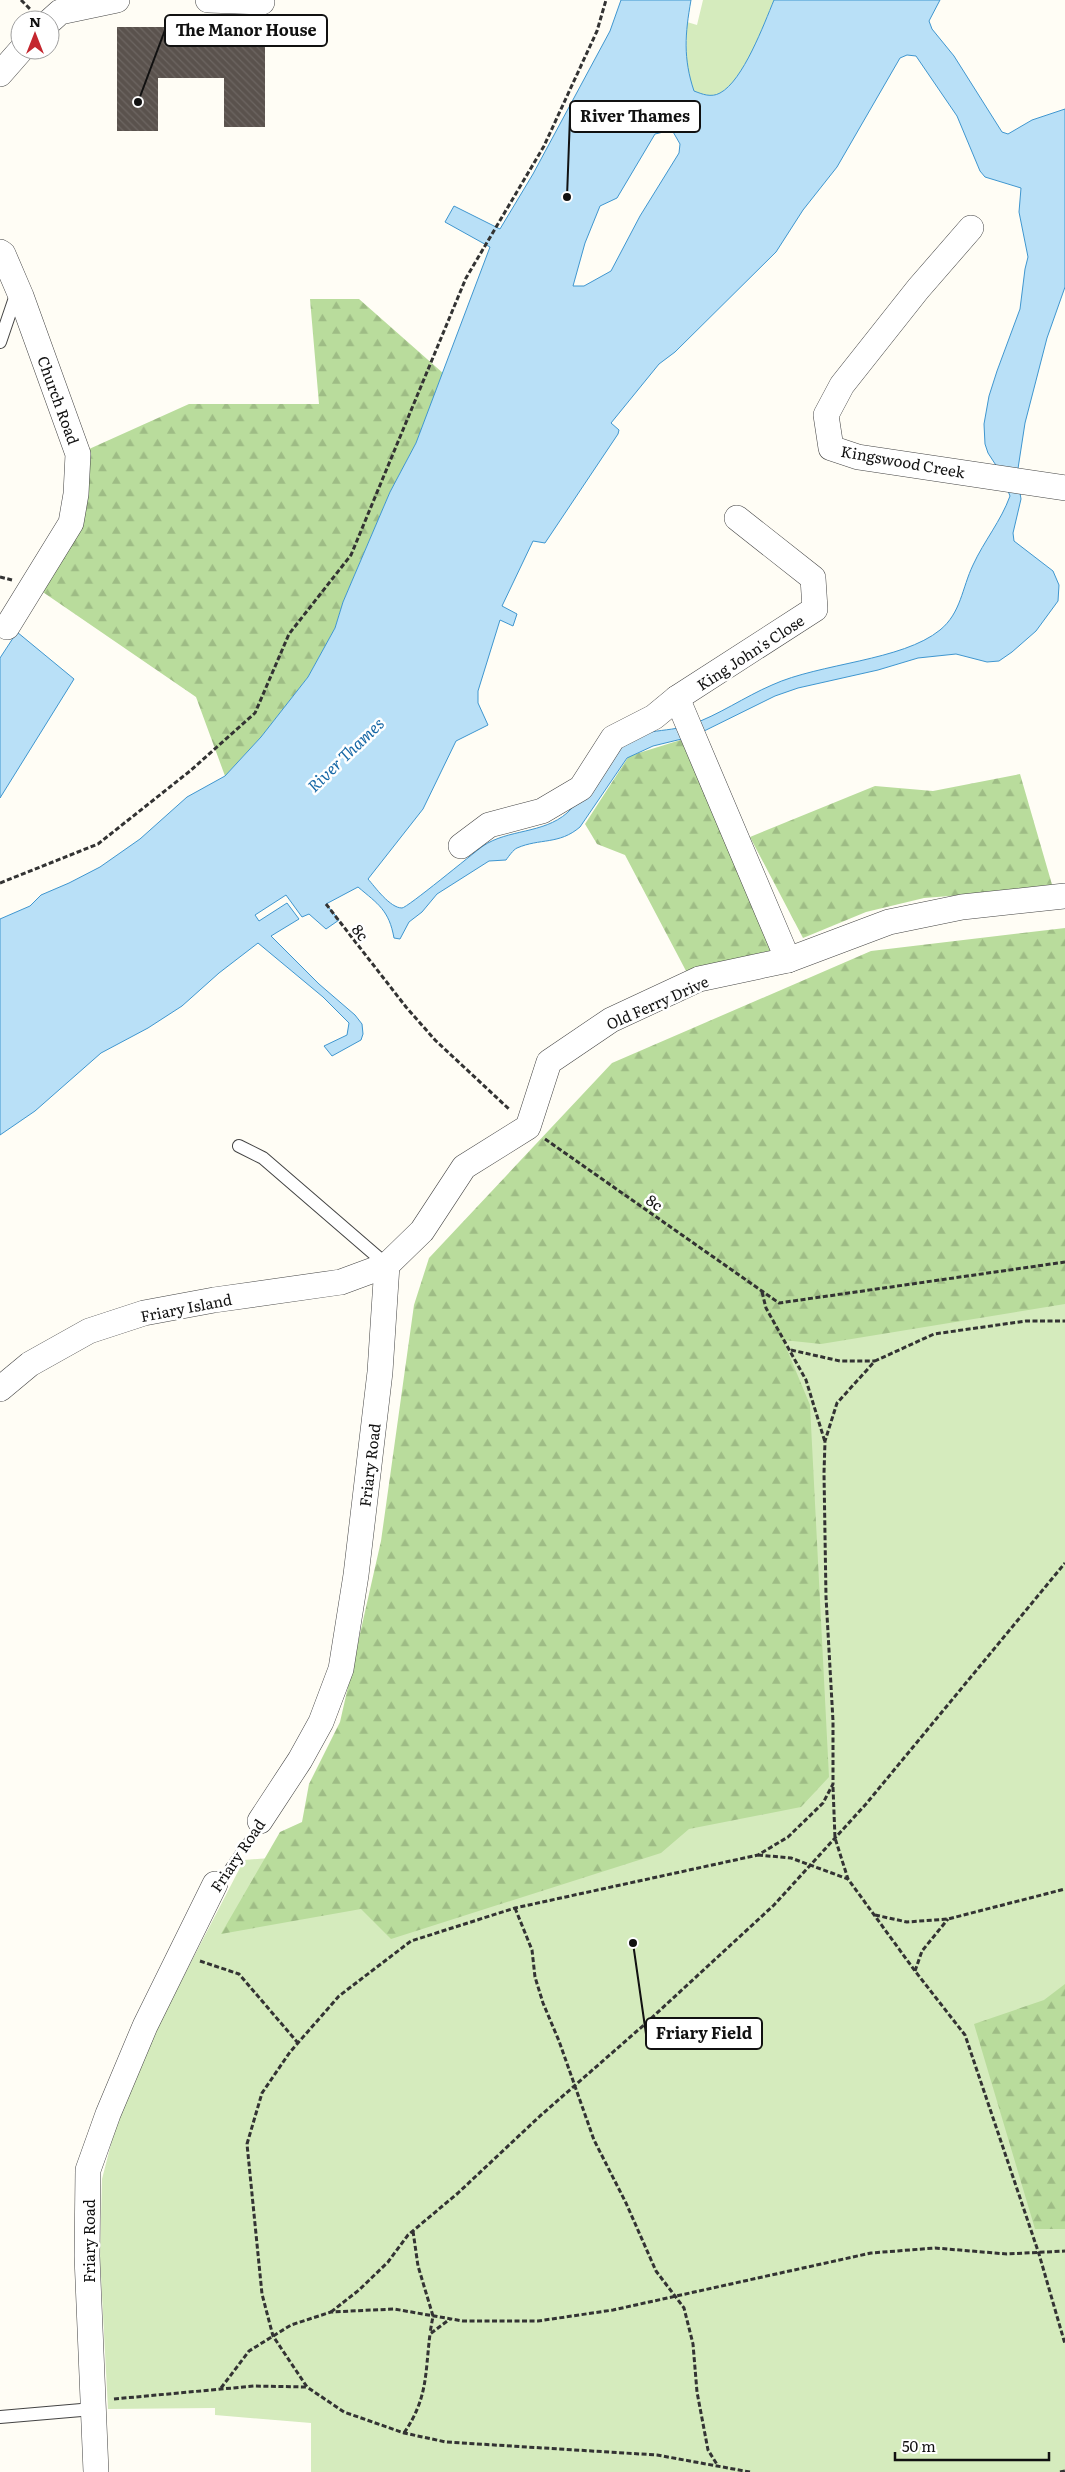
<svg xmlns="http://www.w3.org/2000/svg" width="1065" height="2472" viewBox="0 0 1065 2472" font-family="Literata,serif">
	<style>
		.grass { fill: #d5ebbd }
		.forest { fill: url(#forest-firs) }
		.water { fill: #b9e0f7; stroke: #3f96cf; fill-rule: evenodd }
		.building { fill: url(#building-back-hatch) }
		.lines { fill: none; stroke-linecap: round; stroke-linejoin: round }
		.lane-casing { stroke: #444; stroke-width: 14 }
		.street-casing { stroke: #444; stroke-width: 26 }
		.path { stroke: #333; stroke-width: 3; stroke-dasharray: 5 2.5; stroke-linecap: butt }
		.lane { stroke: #fff; stroke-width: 12 }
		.street { stroke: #fff; stroke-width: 25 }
		.labels { text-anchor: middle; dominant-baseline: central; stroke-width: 5; stroke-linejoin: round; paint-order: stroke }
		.street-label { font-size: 15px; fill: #111; stroke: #fff }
		.water-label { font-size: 16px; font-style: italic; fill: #1768a6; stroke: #fff }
		.leader { fill: none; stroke: #111; stroke-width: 2 }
		.callout-dot { fill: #111; stroke: #fff; stroke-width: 2 }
		.callout { fill: #fff; stroke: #111; stroke-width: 2 }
		.callout-label { font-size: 16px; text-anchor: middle; font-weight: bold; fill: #111 }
	</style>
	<defs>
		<pattern id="forest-firs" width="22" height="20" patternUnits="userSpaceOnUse" patternTransform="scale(1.25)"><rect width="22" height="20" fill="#b9dc9c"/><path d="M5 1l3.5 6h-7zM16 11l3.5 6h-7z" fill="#9ebc85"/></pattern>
		<pattern id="building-back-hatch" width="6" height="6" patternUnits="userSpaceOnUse" patternTransform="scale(1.25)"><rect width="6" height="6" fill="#5a524d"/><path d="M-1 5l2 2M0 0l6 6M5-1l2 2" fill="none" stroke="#6d6662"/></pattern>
	</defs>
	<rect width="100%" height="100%" fill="#fffdf5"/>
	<g class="grass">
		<path d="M 703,0 L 774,0 C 764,24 743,81 720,93 C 711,98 702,94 694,91 L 686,68 L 687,22 L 697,25 Z"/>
		<polygon points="1065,1274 1065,2472 311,2472 311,2423 215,2415 215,2408 108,2409 100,2257 102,2179 119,2113 158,2026 244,1860 488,1841 761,1313"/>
	</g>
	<g class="forest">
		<polygon points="310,299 359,299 444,374 416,443 390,492 343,602 335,628 308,677 261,737 225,776 196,697 34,586 71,523 78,454 189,404 319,404"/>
		<polygon points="687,738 790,947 695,988 625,855 597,844 585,824 629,756"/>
		<polygon points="1020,774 1053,888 924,898 866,912 803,938 750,837 875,786 933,791"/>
		<polygon points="1065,928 1065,1304 821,1344 783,1340 810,1405 829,1777 801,1807 689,1829 661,1853 391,1939 361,1909 221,1934 280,1832 302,1822 309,1784 340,1722 381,1541 414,1305 429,1258 612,1063 871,951"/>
		<polygon points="1065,1984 1065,2229 1035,2229 974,2024 1044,2000"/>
	</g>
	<g class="water">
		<path d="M 621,0 L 691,0 C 685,34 683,58 694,91 C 702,94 711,98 720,93 C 743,81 764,24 774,0 L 940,0 L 929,21 L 932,29 L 954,56 L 1002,132 L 1008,134 L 1032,120 L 1065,109 L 1065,287 L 1047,338 L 1025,423 L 1017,475 L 1021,499 L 1013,533 L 1014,541 L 1053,571 L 1059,585 L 1058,601 L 1036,631 L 1012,652 L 999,661 L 987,662 L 956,654 L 918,658 L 878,670 L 798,688 L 775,696 L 694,736 L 653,746 L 627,758 L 580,827 C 559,845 540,838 517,848 C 513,850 509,856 506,860 L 489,861 L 437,894 L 422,912 L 409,922 L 400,939 L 394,938 C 389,910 378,904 358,887 L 326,904 L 339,920 L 326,929 L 309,914 L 302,917 L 286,895 L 255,915 L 259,921 L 287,903 L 299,919 L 271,936 L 319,984 L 355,1015 L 362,1024 L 363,1034 L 361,1040 L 332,1056 L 324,1046 L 347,1035 L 349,1023 L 323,997 L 258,943 L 219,973 L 182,1006 L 148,1028 L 101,1053 L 35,1111 L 0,1135 L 0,919 L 30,906 L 41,895 L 69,883 L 100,867 L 140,839 L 187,797 L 225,776 L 261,737 L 308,677 L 335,628 L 343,602 L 390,492 L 416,443 L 490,247 L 445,222 L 454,206 L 500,229 L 533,174 L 610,31 ZM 907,55 L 916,56 L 957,116 L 980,171 L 985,177 L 1021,188 L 1019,212 L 1028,257 L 1025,269 L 1020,309 L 997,371 L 989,396 L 984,424 L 985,444 L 988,453 L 1001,473 L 1010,496 C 1001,521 984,541 973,565 C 962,588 961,613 940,630 C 902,661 820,663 772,685 C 744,697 719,715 690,725 C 667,733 635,728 616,747 C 597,766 589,794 567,813 C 543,834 508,829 483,846 C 472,854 407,908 402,908 C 390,908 375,887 368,879 L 423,809 L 456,741 L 488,725 L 478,703 L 478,691 L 500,620 L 513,626 L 517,614 L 502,606 L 533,541 L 545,543 L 618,434 L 619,430 L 611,423 L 659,364 L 675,352 L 776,252 L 803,210 L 837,167 L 900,58 ZM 672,130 L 680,144 L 679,153 L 640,216 L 611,271 L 584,286 L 573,286 L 585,243 L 600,206 L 617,198 L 655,134 Z"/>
		<polygon points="17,632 74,679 0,798 0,658"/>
	</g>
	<polygon class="building" points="117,27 265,27 265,127 224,127 224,78 158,78 158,131 117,131"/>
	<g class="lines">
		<g class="lane-casing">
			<g id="lane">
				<polyline points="0,342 17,292"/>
				<polyline points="239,1146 263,1158 387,1265"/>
				<polyline points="0,2417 93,2409"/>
			</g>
		</g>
		<g class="street-casing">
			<g id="street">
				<polyline points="208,0 262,2"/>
				<polyline points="50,21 60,12 117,0"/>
				<polyline points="0,74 21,50"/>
				<polyline points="971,228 918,289 842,385 826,415 831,448 858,457 1065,488"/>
				<polyline points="0,252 3,254 21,296 78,454 76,494 71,523 7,627"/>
				<polyline points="677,698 815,609 813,578 737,518"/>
				<polyline points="461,846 489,825 542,811 581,788 613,738 654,717 677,698 788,960"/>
				<polyline points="0,1389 30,1364 89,1331 144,1313 214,1300 341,1282 387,1265 422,1231 464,1167 528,1127 549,1062 611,1020 699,979 788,960 889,922 962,907 1065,896"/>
				<polyline points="260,1821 300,1760 321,1722 341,1669 356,1575 380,1372 387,1265"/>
				<polyline points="96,2472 87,2256 88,2170 108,2114 145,2026 215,1884"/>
			</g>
		</g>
		<g class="path">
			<polyline points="21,0 31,10"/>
			<polyline points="0,577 12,580"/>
			<polyline points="0,883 98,844 190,771 255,713 289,634 351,555 466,278 544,146 597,31 606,0"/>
			<polyline points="326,904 406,1007 435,1040 510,1110"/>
			<polyline points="545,1139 779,1303 1065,1262"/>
			<polyline points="762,1292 766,1308 806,1380 825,1442"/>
			<polyline points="791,1350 840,1361 875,1361"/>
			<polyline points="833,1787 835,1838 848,1879 915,1971 965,2035 1039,2254 1065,2344"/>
			<polyline points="758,1855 791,1858 848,1879"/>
			<polyline points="226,1867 247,1837"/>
			<polyline points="515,1908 532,1950 535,1977 543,2003 559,2041 594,2140 626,2203 656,2271 684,2308 693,2344 697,2392 708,2450 718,2466"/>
			<polyline points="875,1915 907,1922 948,1919 1065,1889"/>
			<polyline points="200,1961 239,1974 298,2043"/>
			<polyline points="915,1971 922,1951 948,1919"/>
			<polyline points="413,2231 418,2266 433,2316 430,2333"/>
			<polyline points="331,2312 359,2290 388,2262 408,2235 458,2193 540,2116 645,2024 774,1905 866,1804 1065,1563"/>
			<polyline points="221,2388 249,2351 291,2325 331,2312 394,2309 463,2321 538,2321 613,2310 871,2253 935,2248 1007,2254 1065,2251"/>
			<polyline points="114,2399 254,2386 307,2387"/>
			<path d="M 404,2433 C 428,2398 425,2374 430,2334 L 450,2319"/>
			<polyline points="750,2472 657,2455 446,2442 404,2433 344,2412 307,2387 273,2336 262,2294 247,2144 262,2093 290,2052 339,1996 411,1941 515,1908 758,1855 788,1837 823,1803 833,1784 833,1721 826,1597 824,1473 825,1441 837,1403 875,1361 934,1334 1026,1321 1065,1321"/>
			<polyline points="1060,2472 1065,2471"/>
		</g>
		<use href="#lane" class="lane"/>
		<use href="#street" class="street"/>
	</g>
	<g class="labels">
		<g class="street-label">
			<text transform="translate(59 400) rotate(70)">Church Road</text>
			<text transform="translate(903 461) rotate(10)">Kingswood Creek</text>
			<text transform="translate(750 652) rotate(-33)">King John's Close</text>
			<text transform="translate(361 932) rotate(52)">8c</text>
			<text transform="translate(657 1002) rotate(-24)">Old Ferry Drive</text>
			<text transform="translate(655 1202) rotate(35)">8c</text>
			<text transform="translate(186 1307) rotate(-11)">Friary Island</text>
			<text transform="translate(369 1465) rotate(-83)">Friary Road</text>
			<text transform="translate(237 1855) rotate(-56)">Friary Road</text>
			<text transform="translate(88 2241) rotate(-90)">Friary Road</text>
		</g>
		<g class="water-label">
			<text transform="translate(345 754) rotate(-44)">River Thames</text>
		</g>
	</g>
	<path class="leader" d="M138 102L165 30M567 197L570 116M633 1943L646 2034"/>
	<g class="callout-dot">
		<circle cx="138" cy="102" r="5"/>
		<circle cx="567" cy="197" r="5"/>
		<circle cx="633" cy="1943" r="5"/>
	</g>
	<g class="callout">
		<rect x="165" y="15" width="162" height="31" rx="5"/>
		<rect x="570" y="101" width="130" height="31" rx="5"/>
		<rect x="646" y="2018" width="116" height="31" rx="5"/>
	</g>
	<g class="callout-label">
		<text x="246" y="36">The Manor House</text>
		<text x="635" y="122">River Thames</text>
		<text x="704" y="2039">Friary Field</text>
	</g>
	<g transform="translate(35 35)"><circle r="24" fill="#ffffff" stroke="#a0a0a0"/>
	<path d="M0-4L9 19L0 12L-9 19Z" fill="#c4262e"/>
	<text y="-8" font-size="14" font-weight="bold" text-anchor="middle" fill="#111111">N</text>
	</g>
	<path d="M895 2452v8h154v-8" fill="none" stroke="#111111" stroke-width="2.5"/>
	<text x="902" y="2452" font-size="15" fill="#111111" stroke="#ffffff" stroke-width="4" paint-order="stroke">50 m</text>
</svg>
